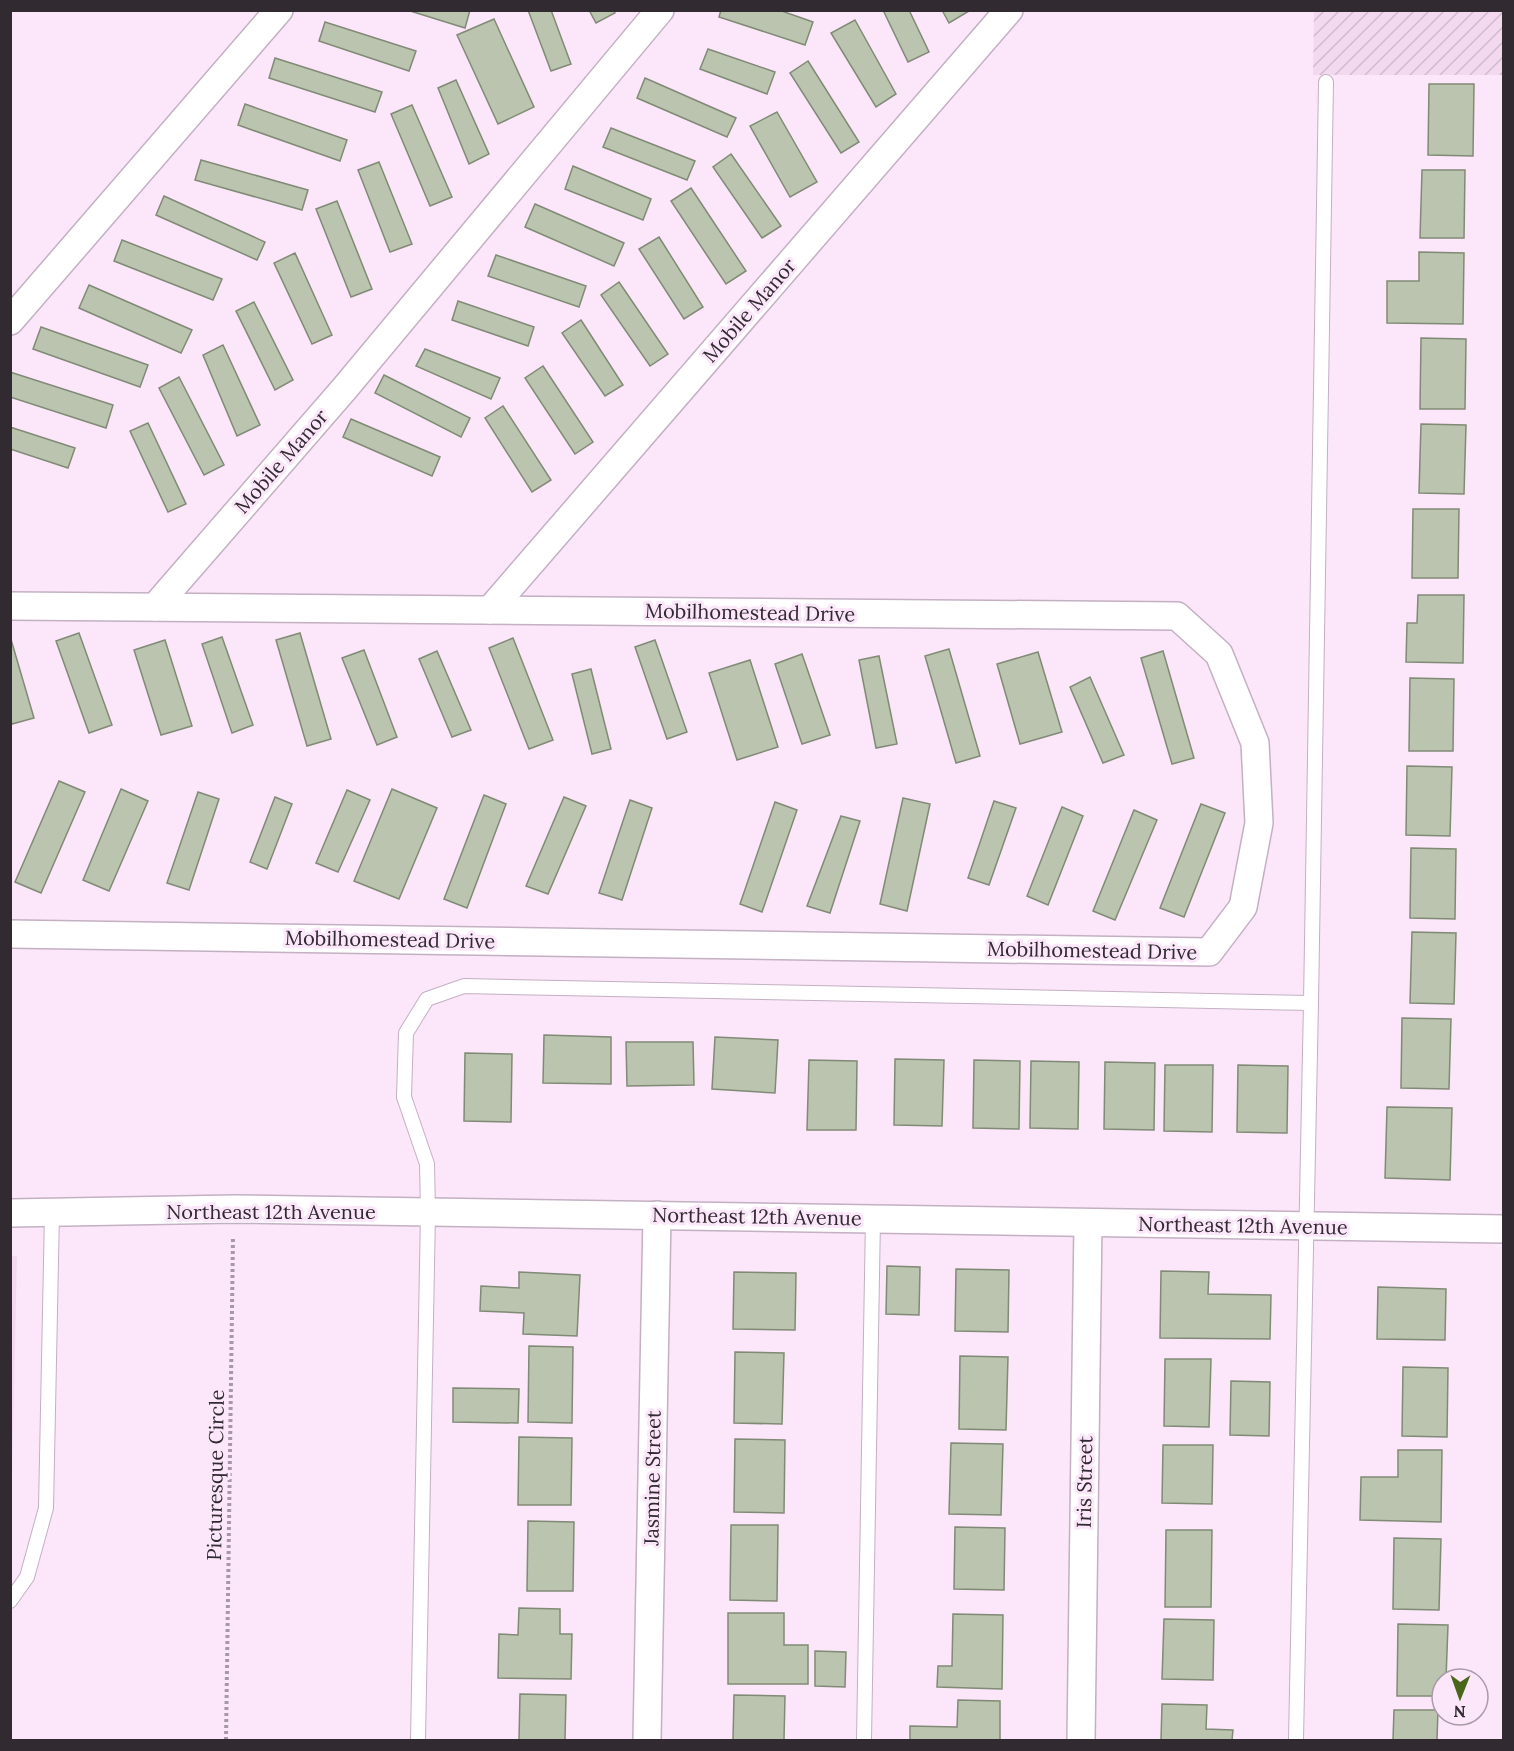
<svg xmlns="http://www.w3.org/2000/svg" width="1514" height="1751" viewBox="0 0 1514 1751" font-family="Lora,serif">
	<style>
		.built { fill: #f2d9f0 }
		.industrial { fill: url(#industrial-furrows) }
		.building { fill: #bac4ae; stroke: #818a76; stroke-width: 1.5 }
		.lines { fill: none; stroke-linecap: round; stroke-linejoin: round }
		.service-casing { stroke: #c3b0c2; stroke-width: 16 }
		.minor-casing { stroke: #c3b0c2; stroke-width: 30 }
		.path { stroke: #a798a5; stroke-width: 4; stroke-dasharray: 3 3; stroke-linecap: butt }
		.service { stroke: #fff; stroke-width: 14 }
		.minor { stroke: #fff; stroke-width: 27 }
		.labels { text-anchor: middle; dominant-baseline: central; stroke-width: 6; stroke-linejoin: round; paint-order: stroke }
		.street-label { font-size: 20px; fill: #312a31; stroke: #fbe7f9 }
	</style>
	<defs>
		<pattern id="industrial-furrows" width="10" height="10" patternUnits="userSpaceOnUse" patternTransform="scale(1.5)"><rect width="10" height="10" fill="#f2d9f0"/><path d="M-1 1l2-2M0 10L10 0M9 11l2-2" fill="none" stroke="#d0bace"/></pattern>
	</defs>
	<rect width="100%" height="100%" fill="#fbe7f9"/>
	<polygon class="built" points="11,1256 17,1256 11,1520 10,1256"/>
	<polygon class="industrial" points="1314,11 1503,11 1503,75 1313,75"/>
	<g class="building">
		<polygon points="407,10 470,10 465,28"/>
		<polygon points="528,10 551,10 571,64 551,71"/>
		<polygon points="589,10 614,10 615,13 596,23"/>
		<polygon points="721,10 779,10 813,22 805,45 719,17"/>
		<polygon points="883,10 909,10 929,52 908,62"/>
		<polygon points="942,10 969,10 969,11 949,23"/>
		<polygon points="494,19 534,107 498,124 457,35"/>
		<polygon points="855,20 896,94 876,107 831,33"/>
		<polygon points="325,22 416,51 409,71 319,41"/>
		<polygon points="708,49 775,72 767,94 700,69"/>
		<polygon points="275,58 382,92 375,112 269,78"/>
		<polygon points="808,61 859,142 841,153 790,73"/>
		<polygon points="645,78 736,118 727,137 637,98"/>
		<polygon points="456,80 489,154 469,164 438,88"/>
		<polygon points="1429,84 1474,84 1473,156 1428,155"/>
		<polygon points="245,104 347,140 340,161 238,125"/>
		<polygon points="412,105 452,197 430,206 391,114"/>
		<polygon points="777,112 817,182 790,197 750,126"/>
		<polygon points="611,128 695,161 687,180 603,147"/>
		<polygon points="731,154 781,226 762,238 713,167"/>
		<polygon points="201,160 308,190 302,210 195,180"/>
		<polygon points="379,162 412,244 390,252 358,170"/>
		<polygon points="573,166 651,199 643,220 565,189"/>
		<polygon points="1422,170 1465,170 1464,238 1420,238"/>
		<polygon points="691,188 746,271 726,284 671,201"/>
		<polygon points="164,196 265,242 257,260 156,215"/>
		<polygon points="337,201 372,289 351,297 316,209"/>
		<polygon points="535,204 624,243 614,266 525,227"/>
		<polygon points="659,237 703,307 684,319 639,249"/>
		<polygon points="122,240 222,279 213,300 114,261"/>
		<polygon points="1419,252 1464,253 1463,324 1387,323 1387,281 1419,281"/>
		<polygon points="295,253 332,335 312,344 274,263"/>
		<polygon points="496,255 586,286 579,307 488,276"/>
		<polygon points="619,282 668,354 650,366 601,295"/>
		<polygon points="89,285 192,330 181,353 79,308"/>
		<polygon points="458,301 534,327 528,346 452,320"/>
		<polygon points="254,302 293,380 275,390 236,311"/>
		<polygon points="581,320 623,385 605,396 562,333"/>
		<polygon points="41,327 148,365 140,387 33,349"/>
		<polygon points="1421,338 1466,339 1465,409 1420,409"/>
		<polygon points="223,345 260,425 237,436 203,355"/>
		<polygon points="425,349 500,378 491,399 416,366"/>
		<polygon points="543,366 593,442 575,454 525,378"/>
		<polygon points="10,372 113,405 106,428 10,397"/>
		<polygon points="384,375 470,418 461,437 375,393"/>
		<polygon points="179,377 224,465 204,475 159,388"/>
		<polygon points="503,406 551,480 532,492 485,418"/>
		<polygon points="351,419 440,457 432,476 343,437"/>
		<polygon points="148,423 186,504 168,512 130,431"/>
		<polygon points="1421,424 1466,425 1464,494 1419,493"/>
		<polygon points="10,427 75,448 68,468 10,449"/>
		<polygon points="1413,509 1459,509 1458,578 1412,578"/>
		<polygon points="1418,595 1464,595 1463,663 1406,662 1407,623 1417,623"/>
		<polygon points="79,633 112,725 89,733 56,641"/>
		<polygon points="300,633 331,739 307,746 276,640"/>
		<polygon points="10,636 34,718 12,724 10,718"/>
		<polygon points="222,637 253,725 232,733 202,644"/>
		<polygon points="513,638 553,740 529,749 489,648"/>
		<polygon points="165,640 192,726 161,735 134,650"/>
		<polygon points="655,640 687,732 667,739 635,647"/>
		<polygon points="949,649 980,756 956,763 925,656"/>
		<polygon points="364,650 397,737 377,745 342,658"/>
		<polygon points="437,651 471,730 452,737 419,659"/>
		<polygon points="1163,651 1194,758 1172,764 1141,658"/>
		<polygon points="1038,652 1062,732 1020,744 997,664"/>
		<polygon points="802,654 830,735 802,744 775,664"/>
		<polygon points="879,656 897,744 876,748 859,660"/>
		<polygon points="750,660 778,747 737,760 709,673"/>
		<polygon points="591,669 611,749 592,754 572,674"/>
		<polygon points="1090,677 1124,755 1103,763 1070,687"/>
		<polygon points="1410,678 1454,679 1453,751 1409,751"/>
		<polygon points="1407,766 1452,767 1450,836 1406,835"/>
		<polygon points="59,781 85,792 41,893 15,882"/>
		<polygon points="121,789 148,801 109,891 83,880"/>
		<polygon points="392,789 437,808 399,899 354,881"/>
		<polygon points="347,790 370,800 338,872 316,863"/>
		<polygon points="198,792 219,799 189,890 167,883"/>
		<polygon points="484,795 506,804 467,908 444,899"/>
		<polygon points="275,797 292,804 267,869 250,862"/>
		<polygon points="564,797 586,806 548,894 526,886"/>
		<polygon points="903,798 930,804 907,911 880,904"/>
		<polygon points="630,800 652,808 622,900 599,893"/>
		<polygon points="994,801 1016,808 989,885 968,878"/>
		<polygon points="775,802 797,810 762,912 740,904"/>
		<polygon points="1201,804 1225,813 1184,917 1160,908"/>
		<polygon points="1062,807 1083,816 1048,905 1027,896"/>
		<polygon points="1134,810 1157,820 1115,920 1093,911"/>
		<polygon points="841,816 860,821 830,913 807,906"/>
		<polygon points="1411,848 1456,849 1455,919 1410,918"/>
		<polygon points="1412,932 1456,933 1454,1004 1410,1003"/>
		<polygon points="1402,1018 1451,1019 1449,1089 1401,1088"/>
		<polygon points="544,1035 611,1037 611,1084 543,1083"/>
		<polygon points="715,1037 778,1040 775,1093 712,1089"/>
		<polygon points="626,1042 693,1042 694,1085 627,1086"/>
		<polygon points="465,1053 512,1054 511,1122 464,1121"/>
		<polygon points="895,1059 944,1060 942,1126 894,1125"/>
		<polygon points="809,1060 857,1061 856,1130 807,1130"/>
		<polygon points="974,1060 1020,1061 1019,1129 973,1128"/>
		<polygon points="1031,1061 1079,1062 1078,1129 1030,1128"/>
		<polygon points="1105,1062 1155,1063 1154,1130 1104,1129"/>
		<polygon points="1165,1065 1213,1065 1212,1132 1164,1131"/>
		<polygon points="1238,1065 1288,1066 1287,1133 1237,1132"/>
		<polygon points="1387,1107 1452,1108 1450,1180 1385,1178"/>
		<polygon points="887,1266 920,1267 919,1315 886,1314"/>
		<polygon points="956,1269 1009,1270 1008,1332 955,1331"/>
		<polygon points="1161,1271 1209,1272 1208,1294 1271,1295 1270,1339 1160,1338"/>
		<polygon points="519,1272 580,1275 577,1336 523,1334 524,1313 480,1311 481,1286 519,1288"/>
		<polygon points="734,1272 796,1273 795,1330 733,1329"/>
		<polygon points="1378,1287 1446,1289 1445,1340 1377,1339"/>
		<polygon points="529,1346 573,1347 572,1423 528,1422"/>
		<polygon points="735,1352 784,1353 782,1424 734,1423"/>
		<polygon points="960,1356 1008,1357 1006,1430 959,1429"/>
		<polygon points="1165,1359 1211,1359 1209,1427 1164,1426"/>
		<polygon points="1403,1367 1448,1368 1447,1437 1402,1436"/>
		<polygon points="1231,1381 1270,1382 1269,1436 1230,1435"/>
		<polygon points="453,1388 519,1389 518,1423 453,1422"/>
		<polygon points="519,1437 572,1438 571,1505 518,1505"/>
		<polygon points="735,1439 785,1440 784,1513 734,1512"/>
		<polygon points="951,1443 1003,1444 1001,1515 949,1514"/>
		<polygon points="1163,1445 1213,1445 1212,1504 1162,1503"/>
		<polygon points="1398,1450 1442,1450 1441,1522 1360,1520 1361,1477 1398,1477"/>
		<polygon points="528,1521 574,1522 573,1591 527,1591"/>
		<polygon points="731,1525 778,1525 777,1601 730,1600"/>
		<polygon points="955,1527 1005,1528 1004,1590 954,1589"/>
		<polygon points="1166,1530 1212,1530 1211,1607 1165,1607"/>
		<polygon points="1394,1538 1441,1539 1439,1610 1393,1609"/>
		<polygon points="519,1608 560,1609 560,1634 572,1634 571,1679 498,1678 499,1634 518,1635"/>
		<polygon points="728,1613 784,1613 784,1645 808,1645 808,1684 728,1684"/>
		<polygon points="953,1614 1003,1615 1002,1689 937,1687 938,1666 952,1666"/>
		<polygon points="1164,1619 1214,1620 1213,1680 1162,1679"/>
		<polygon points="1398,1624 1448,1625 1446,1679 1442,1679 1442,1696 1397,1696"/>
		<polygon points="815,1651 846,1652 845,1687 815,1686"/>
		<polygon points="520,1694 566,1695 565,1740 519,1740"/>
		<polygon points="734,1695 785,1696 784,1740 733,1740"/>
		<polygon points="958,1700 1000,1701 1000,1740 910,1740 910,1726 957,1727"/>
		<polygon points="1162,1704 1207,1705 1206,1729 1233,1730 1232,1740 1161,1740"/>
		<polygon points="1394,1710 1438,1710 1437,1740 1393,1740"/>
	</g>
	<g class="lines">
		<g class="service-casing">
			<g id="service">
				<polyline points="1311,1003 1326,82"/>
				<polyline points="10,1601 27,1577 46,1508 52,1212"/>
				<polyline points="418,1740 428,1213 427,1164 404,1097 406,1033 427,999 464,986 1311,1003 1296,1740"/>
				<polyline points="864,1740 873,1218"/>
			</g>
		</g>
		<g class="minor-casing">
			<g id="minor">
				<polyline points="10,321 279,10"/>
				<polyline points="10,606 1177,616 1219,654 1255,743 1259,823 1243,907 1209,952 10,934"/>
				<polyline points="155,607 345,388 660,10"/>
				<polyline points="490,610 1009,10"/>
				<polyline points="10,1213 234,1209 1504,1229"/>
				<polyline points="647,1740 657,1215"/>
				<polyline points="1081,1740 1088,1223"/>
			</g>
		</g>
		<polyline class="path" points="226,1740 233,1237"/>
		<use href="#service" class="service"/>
		<use href="#minor" class="minor"/>
	</g>
	<g class="labels">
		<g class="street-label">
			<text transform="translate(749 310) rotate(-49)">Mobile Manor</text>
			<text transform="translate(281 461) rotate(-49)">Mobile Manor</text>
			<text transform="translate(750 612) rotate(1)">Mobilhomestead Drive</text>
			<text transform="translate(390 939) rotate(1)">Mobilhomestead Drive</text>
			<text transform="translate(1092 950) rotate(1)">Mobilhomestead Drive</text>
			<text x="271" y="1211">Northeast 12th Avenue</text>
			<text transform="translate(757 1216) rotate(1)">Northeast 12th Avenue</text>
			<text transform="translate(1243 1225) rotate(1)">Northeast 12th Avenue</text>
			<text transform="translate(215 1475) rotate(-89)">Picturesque Circle</text>
			<text transform="translate(652 1478) rotate(-89)">Jasmine Street</text>
			<text transform="translate(1084 1482) rotate(-89)">Iris Street</text>
		</g>
	</g>
	<rect width="1514" height="1751" fill="none" stroke="#312a31" stroke-width="24"/>
	<g transform="translate(1460 1697) rotate(181)"><circle r="28" fill="#fbe7f9" stroke="#aa9ba9" stroke-width="1.5"/>
	<path d="M0-4.5L10 22L0 15L-10 22Z" fill="#4a6618"/>
	<text y="-9" font-size="16" font-weight="bold" text-anchor="middle" fill="#312a31">N</text>
	</g>
</svg>
